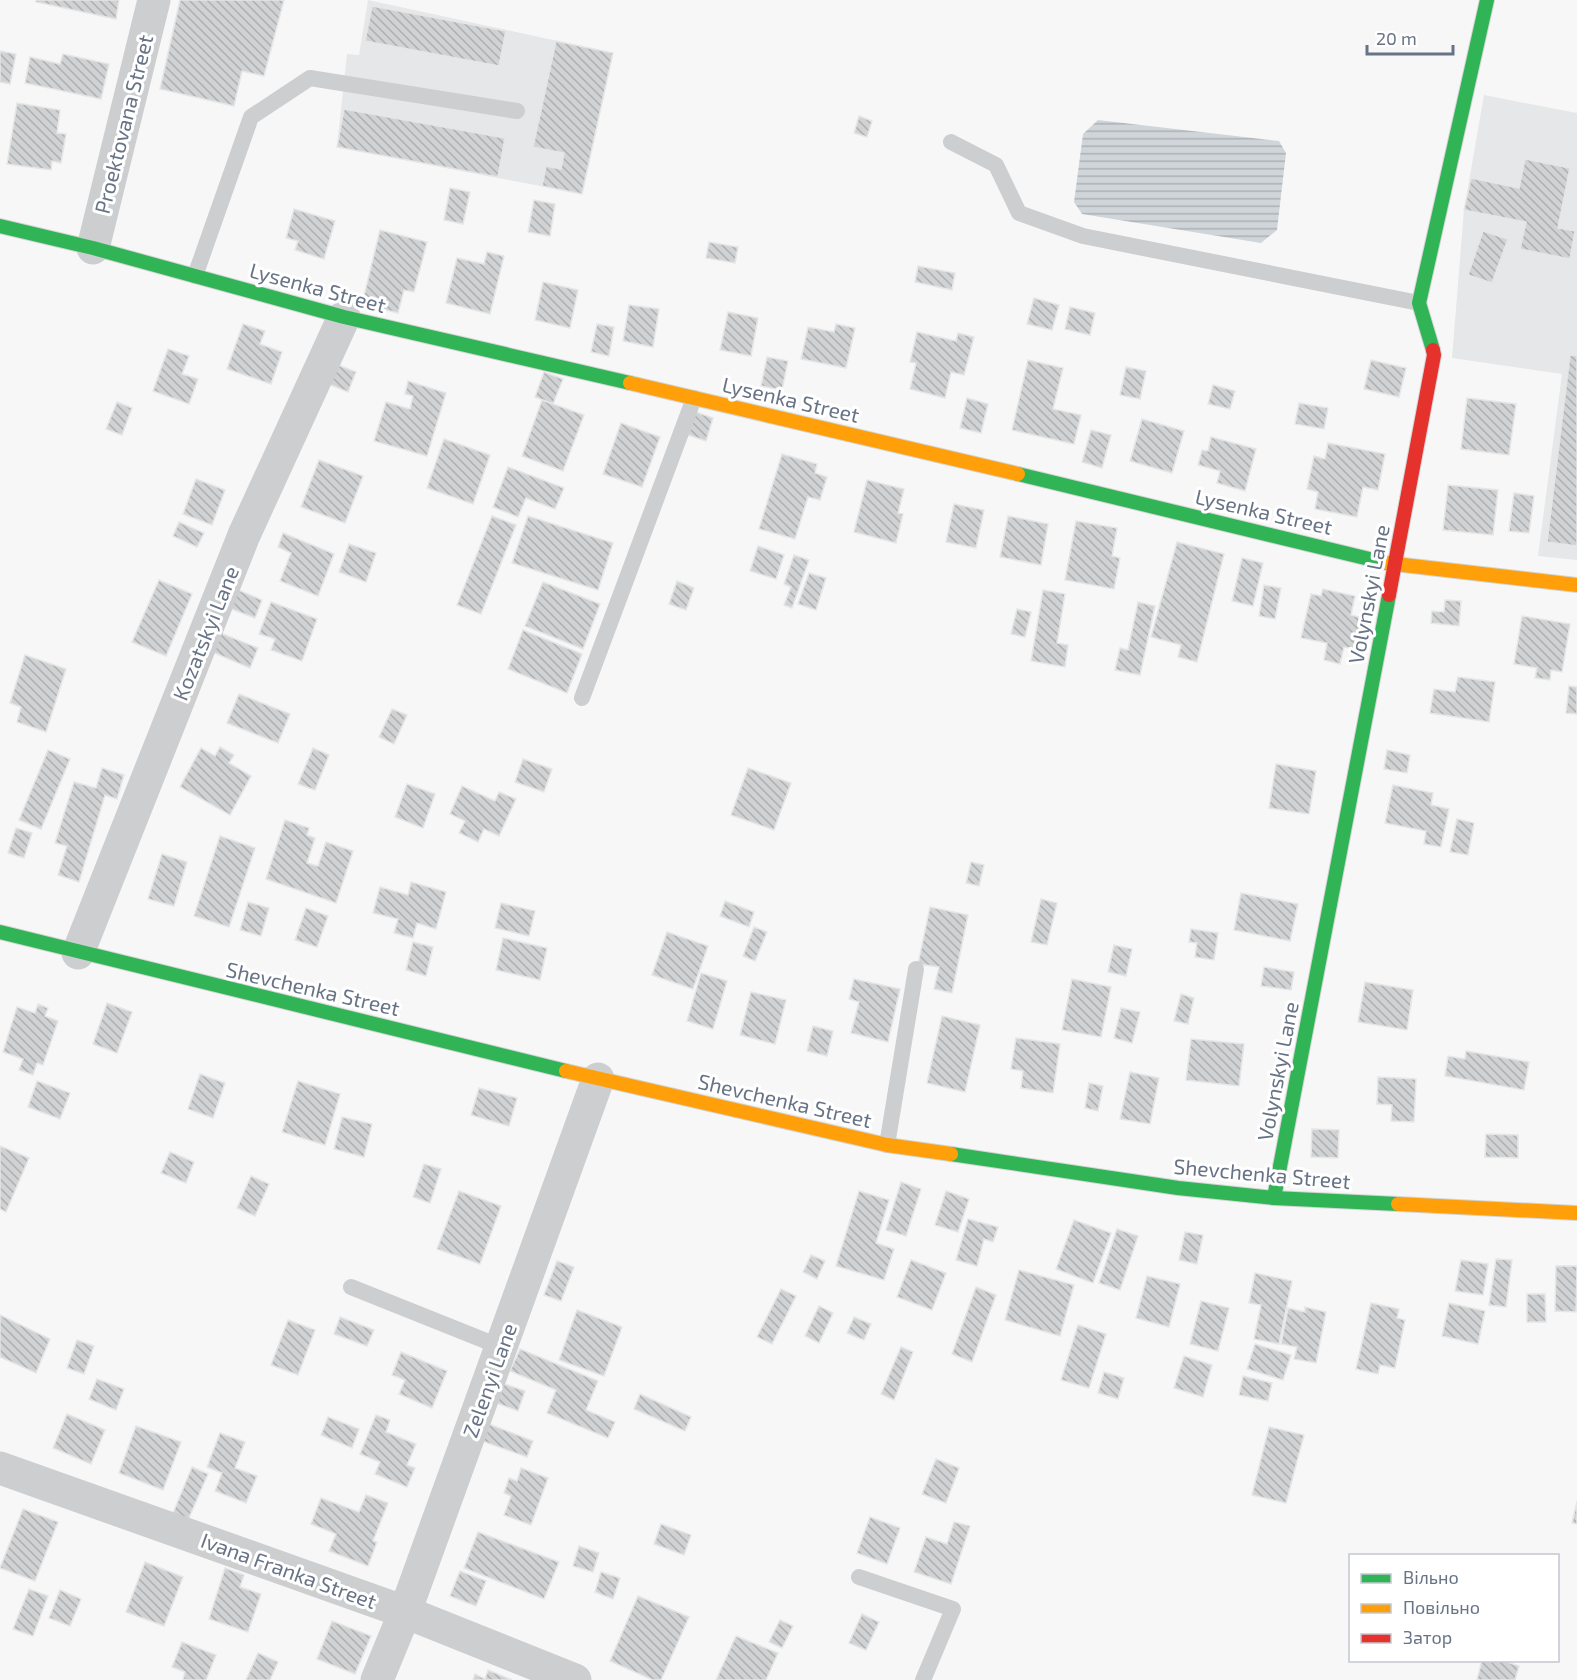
<svg xmlns="http://www.w3.org/2000/svg" width="1577" height="1680" viewBox="0 0 1577 1680" font-family="'Exo 2',sans-serif">
	<style>
		.built { fill: #e6e7e8 }
		.water { fill: url(#water-rules) }
		.building { fill: url(#building-back-hatch); stroke: #e6e6e6; stroke-width: 1.5 }
		.lines { fill: none; stroke-linecap: round; stroke-linejoin: round }
		.fast-casing { stroke: #d4d5d6; stroke-width: 16 }
		.slow-casing { stroke: #d4d5d6; stroke-width: 16 }
		.jam-casing { stroke: #d4d5d6; stroke-width: 16 }
		.lane { stroke: #cdced0; stroke-width: 16 }
		.street { stroke: #cdced0; stroke-width: 33 }
		.fast { stroke: #30b455; stroke-width: 14 }
		.slow { stroke: #ff9f0a; stroke-width: 14 }
		.jam { stroke: #e5322d; stroke-width: 14 }
		.labels { text-anchor: middle; dominant-baseline: central; stroke-width: 6; stroke-linejoin: round; paint-order: stroke }
		.street-label { font-size: 21px; fill: #687486; stroke: #fff }
	</style>
	<defs>
		<pattern id="water-rules" width="6" height="5" patternUnits="userSpaceOnUse" patternTransform="scale(1.5)"><rect width="6" height="5" fill="#d0d5da"/><path d="M0 2.5h6" fill="none" stroke="#adb1b6"/></pattern>
		<pattern id="building-back-hatch" width="6" height="6" patternUnits="userSpaceOnUse" patternTransform="scale(1.5)"><rect width="6" height="6" fill="#d0d2d3"/><path d="M-1 5l2 2M0 0l6 6M5-1l2 2" fill="none" stroke="#adafb1"/></pattern>
	</defs>
	<rect width="100%" height="100%" fill="#f7f7f7"/>
	<g class="built">
		<polygon points="368,0 613,53 582,194 337,147 347,54 359,55"/>
		<polygon points="1484,95 1577,113 1577,560 1538,556 1562,374 1452,358 1464,210"/>
	</g>
	<polygon class="water" points="1098,120 1279,141 1286,153 1277,230 1261,243 1082,214 1074,202 1083,134"/>
	<g class="building">
		<polygon points="36,0 119,0 116,19 36,2"/>
		<polygon points="180,0 284,0 264,76 242,71 234,106 160,89"/>
		<polygon points="372,6 506,31 499,66 365,41"/>
		<polygon points="556,41 613,53 582,194 542,186 546,166 561,169 564,153 533,147"/>
		<polygon points="0,51 16,54 10,84 0,82"/>
		<polygon points="63,54 109,64 101,99 25,83 30,57 60,64"/>
		<polygon points="17,103 60,110 57,133 66,134 61,163 52,161 51,170 7,164"/>
		<polygon points="344,109 505,138 498,177 337,147"/>
		<polygon points="859,116 872,121 867,137 854,133"/>
		<polygon points="1525,159 1570,168 1558,228 1575,231 1570,259 1520,249 1526,222 1464,210 1471,178 1519,188"/>
		<polygon points="450,188 470,192 463,224 444,220"/>
		<polygon points="534,200 555,204 550,236 528,232"/>
		<polygon points="294,209 335,221 324,259 295,250 298,241 286,238"/>
		<polygon points="380,230 427,242 414,292 404,290 398,313 362,304"/>
		<polygon points="1483,231 1508,239 1492,283 1468,275"/>
		<polygon points="709,242 738,247 735,263 706,258"/>
		<polygon points="487,252 504,256 490,314 446,303 457,258 484,264"/>
		<polygon points="918,266 955,273 952,290 915,282"/>
		<polygon points="543,282 578,290 570,328 535,320"/>
		<polygon points="1034,298 1059,305 1052,330 1027,324"/>
		<polygon points="629,305 659,309 653,347 623,341"/>
		<polygon points="1070,307 1095,313 1090,335 1065,329"/>
		<polygon points="728,312 758,318 751,356 720,350"/>
		<polygon points="243,324 265,331 260,344 282,352 271,384 227,369"/>
		<polygon points="597,324 614,327 609,356 591,352"/>
		<polygon points="836,324 855,328 846,368 801,359 808,327 834,332"/>
		<polygon points="917,332 956,341 958,333 974,337 964,375 951,372 945,398 910,389 916,363 910,362"/>
		<polygon points="168,349 189,356 182,374 198,379 189,404 153,391"/>
		<polygon points="1570,355 1577,356 1577,546 1547,542"/>
		<polygon points="767,357 788,361 782,390 761,386"/>
		<polygon points="1028,360 1063,368 1053,409 1081,415 1074,444 1012,430"/>
		<polygon points="1371,360 1406,368 1399,397 1364,389"/>
		<polygon points="333,363 356,372 348,392 326,383"/>
		<polygon points="1126,367 1146,371 1140,399 1120,395"/>
		<polygon points="544,372 563,379 553,404 535,397"/>
		<polygon points="408,381 446,393 427,456 374,441 386,402 410,409 413,396 405,394"/>
		<polygon points="1213,385 1235,391 1230,409 1208,404"/>
		<polygon points="967,398 988,404 981,433 960,428"/>
		<polygon points="1467,398 1516,404 1509,455 1461,449"/>
		<polygon points="542,400 584,415 563,471 522,456"/>
		<polygon points="117,402 132,408 122,435 106,429"/>
		<polygon points="1299,403 1328,408 1324,429 1295,424"/>
		<polygon points="696,412 713,418 706,441 688,435"/>
		<polygon points="1142,419 1184,431 1172,473 1130,461"/>
		<polygon points="621,423 660,437 642,487 603,474"/>
		<polygon points="1091,430 1111,435 1102,468 1082,462"/>
		<polygon points="1211,437 1256,449 1245,491 1217,483 1220,471 1198,465 1202,450 1208,451"/>
		<polygon points="444,439 490,455 473,504 427,488"/>
		<polygon points="1328,443 1385,454 1378,490 1363,487 1357,517 1315,509 1318,492 1307,489 1314,456 1325,459"/>
		<polygon points="782,454 817,464 815,473 827,477 820,500 808,497 795,539 759,529"/>
		<polygon points="319,460 363,476 345,523 301,507"/>
		<polygon points="508,467 564,488 555,509 526,498 518,517 493,507"/>
		<polygon points="196,479 225,490 212,525 183,514"/>
		<polygon points="867,480 904,489 898,513 903,514 896,543 854,532"/>
		<polygon points="1448,485 1498,490 1493,535 1443,530"/>
		<polygon points="1514,493 1534,496 1529,533 1509,531"/>
		<polygon points="954,504 984,510 976,548 946,542"/>
		<polygon points="492,516 516,525 481,614 457,605"/>
		<polygon points="528,516 613,543 598,590 512,563"/>
		<polygon points="1008,516 1048,524 1041,565 1000,557"/>
		<polygon points="1076,521 1117,528 1112,556 1120,558 1114,589 1065,580"/>
		<polygon points="179,522 204,533 197,547 173,536"/>
		<polygon points="283,533 334,554 318,596 280,581 291,553 278,547"/>
		<polygon points="1177,542 1224,554 1197,662 1178,657 1181,645 1151,637"/>
		<polygon points="349,544 376,553 366,582 339,572"/>
		<polygon points="758,546 784,555 776,579 750,571"/>
		<polygon points="794,555 809,560 792,608 784,605 791,587 784,584"/>
		<polygon points="1242,558 1263,563 1253,606 1232,601"/>
		<polygon points="809,573 826,578 816,610 798,604"/>
		<polygon points="159,580 192,594 166,656 132,642"/>
		<polygon points="677,581 694,588 686,610 669,604"/>
		<polygon points="543,582 600,604 583,649 525,626"/>
		<polygon points="1264,585 1281,588 1275,619 1259,616"/>
		<polygon points="236,589 262,600 255,618 229,608"/>
		<polygon points="1323,589 1355,596 1351,615 1362,618 1356,649 1344,647 1340,664 1324,660 1327,643 1301,638 1311,594 1321,596"/>
		<polygon points="1043,590 1065,594 1057,643 1068,645 1065,667 1031,661"/>
		<polygon points="1445,600 1461,601 1459,626 1431,623 1432,611 1444,612"/>
		<polygon points="271,602 317,619 302,661 271,650 275,639 259,634"/>
		<polygon points="1138,602 1155,606 1140,675 1115,670 1120,648 1128,650"/>
		<polygon points="1017,609 1031,612 1025,637 1011,634"/>
		<polygon points="1522,616 1570,624 1562,672 1551,670 1550,680 1535,678 1537,668 1514,664"/>
		<polygon points="523,630 582,654 567,693 508,669"/>
		<polygon points="218,632 258,648 250,668 210,651"/>
		<polygon points="25,655 66,669 46,732 17,722 21,707 10,703"/>
		<polygon points="1458,677 1495,682 1489,722 1430,713 1434,689 1455,692"/>
		<polygon points="1569,686 1577,687 1577,714 1566,713"/>
		<polygon points="239,694 290,714 278,743 227,723"/>
		<polygon points="392,709 407,715 394,744 379,737"/>
		<polygon points="220,747 234,755 229,763 251,776 230,815 180,787 201,748 215,756"/>
		<polygon points="313,748 329,755 315,790 298,784"/>
		<polygon points="48,750 70,759 41,829 19,820"/>
		<polygon points="1387,750 1410,755 1407,773 1384,769"/>
		<polygon points="523,759 552,769 544,792 515,782"/>
		<polygon points="1276,764 1316,771 1309,814 1269,808"/>
		<polygon points="102,768 124,775 117,799 105,795 79,882 58,875 67,846 55,843 74,782 96,788"/>
		<polygon points="748,768 791,783 774,830 731,815"/>
		<polygon points="407,784 435,794 423,828 395,817"/>
		<polygon points="1393,785 1433,793 1431,805 1449,809 1441,847 1424,844 1426,831 1385,823"/>
		<polygon points="462,786 495,801 499,792 516,799 499,836 484,829 478,842 459,833 465,821 450,814"/>
		<polygon points="1457,819 1474,823 1468,855 1450,852"/>
		<polygon points="285,820 309,828 307,835 315,838 307,863 318,866 326,842 353,851 336,903 266,879"/>
		<polygon points="16,828 32,833 24,858 8,853"/>
		<polygon points="220,836 255,848 229,927 194,916"/>
		<polygon points="162,854 187,862 174,906 148,899"/>
		<polygon points="971,862 984,865 979,886 966,883"/>
		<polygon points="411,882 446,892 436,929 417,923 413,938 394,933 398,919 373,913 380,887 408,895"/>
		<polygon points="1241,893 1298,904 1290,941 1234,930"/>
		<polygon points="1041,899 1057,903 1047,945 1031,942"/>
		<polygon points="725,901 754,912 749,927 720,916"/>
		<polygon points="248,902 269,908 261,936 240,930"/>
		<polygon points="501,903 535,911 529,936 495,928"/>
		<polygon points="930,907 968,915 952,993 934,989 939,967 918,964"/>
		<polygon points="306,908 328,916 317,947 295,940"/>
		<polygon points="754,927 767,932 755,961 743,956"/>
		<polygon points="1191,929 1218,933 1214,960 1195,957 1197,943 1189,942"/>
		<polygon points="667,932 708,946 693,989 652,975"/>
		<polygon points="503,938 547,948 540,980 496,970"/>
		<polygon points="413,942 433,947 426,976 406,970"/>
		<polygon points="1114,945 1132,949 1126,976 1108,972"/>
		<polygon points="1264,967 1294,972 1291,990 1261,986"/>
		<polygon points="701,973 727,981 713,1029 687,1021"/>
		<polygon points="854,979 900,989 888,1042 851,1033 859,1002 849,999"/>
		<polygon points="1072,979 1111,987 1101,1037 1062,1030"/>
		<polygon points="1365,982 1413,990 1407,1030 1358,1022"/>
		<polygon points="751,992 786,1000 775,1044 740,1035"/>
		<polygon points="1181,994 1194,998 1188,1024 1174,1021"/>
		<polygon points="107,1003 132,1012 117,1053 93,1044"/>
		<polygon points="38,1004 48,1008 45,1016 58,1021 43,1065 37,1063 33,1075 19,1070 23,1059 3,1052 17,1007 35,1013"/>
		<polygon points="1121,1008 1140,1012 1132,1043 1114,1038"/>
		<polygon points="942,1016 980,1025 965,1092 927,1083"/>
		<polygon points="813,1026 833,1031 827,1056 807,1051"/>
		<polygon points="1016,1038 1060,1044 1053,1093 1021,1088 1023,1071 1011,1069"/>
		<polygon points="1191,1039 1244,1044 1239,1086 1186,1080"/>
		<polygon points="1466,1051 1529,1062 1524,1090 1445,1076 1448,1056 1465,1059"/>
		<polygon points="1130,1072 1159,1078 1150,1124 1120,1119"/>
		<polygon points="200,1074 225,1083 213,1118 188,1109"/>
		<polygon points="1378,1077 1416,1079 1414,1122 1391,1121 1392,1105 1377,1104"/>
		<polygon points="37,1081 70,1093 60,1119 28,1107"/>
		<polygon points="298,1081 340,1094 325,1145 282,1132"/>
		<polygon points="1089,1083 1103,1086 1098,1111 1085,1108"/>
		<polygon points="479,1088 517,1098 509,1126 471,1115"/>
		<polygon points="342,1117 372,1124 364,1157 334,1149"/>
		<polygon points="1312,1129 1339,1130 1338,1158 1311,1157"/>
		<polygon points="1486,1134 1518,1135 1518,1158 1485,1157"/>
		<polygon points="0,1146 29,1158 6,1212 0,1209"/>
		<polygon points="170,1152 194,1162 186,1183 161,1173"/>
		<polygon points="424,1164 441,1169 430,1203 413,1197"/>
		<polygon points="251,1176 269,1184 255,1216 237,1208"/>
		<polygon points="901,1182 921,1189 906,1236 886,1230"/>
		<polygon points="459,1191 501,1206 480,1264 437,1249"/>
		<polygon points="859,1191 889,1200 876,1243 894,1249 884,1280 836,1266"/>
		<polygon points="946,1191 969,1199 958,1232 935,1225"/>
		<polygon points="968,1219 998,1227 993,1242 984,1239 977,1266 956,1260"/>
		<polygon points="1074,1220 1111,1233 1093,1283 1056,1269"/>
		<polygon points="1117,1229 1138,1236 1120,1290 1099,1283"/>
		<polygon points="1185,1232 1203,1235 1197,1264 1179,1260"/>
		<polygon points="811,1255 825,1261 817,1279 803,1272"/>
		<polygon points="1496,1259 1512,1260 1506,1307 1489,1305"/>
		<polygon points="911,1260 946,1273 932,1310 897,1297"/>
		<polygon points="1461,1260 1488,1264 1483,1295 1455,1291"/>
		<polygon points="557,1261 574,1267 561,1301 544,1295"/>
		<polygon points="1556,1266 1577,1266 1576,1312 1555,1311"/>
		<polygon points="1019,1270 1074,1285 1060,1336 1005,1320"/>
		<polygon points="1255,1273 1292,1281 1279,1344 1254,1339 1261,1305 1249,1303"/>
		<polygon points="1147,1276 1180,1284 1169,1327 1136,1318"/>
		<polygon points="976,1287 996,1295 972,1362 952,1354"/>
		<polygon points="781,1289 796,1296 772,1344 757,1337"/>
		<polygon points="1527,1294 1545,1294 1546,1322 1527,1322"/>
		<polygon points="1201,1301 1229,1308 1218,1351 1190,1344"/>
		<polygon points="1371,1303 1399,1309 1397,1318 1405,1320 1395,1368 1380,1365 1378,1374 1356,1369"/>
		<polygon points="1449,1303 1485,1311 1478,1344 1442,1336"/>
		<polygon points="819,1306 833,1313 819,1343 805,1336"/>
		<polygon points="1305,1307 1326,1312 1316,1363 1294,1359 1297,1347 1281,1344 1288,1308 1305,1312"/>
		<polygon points="577,1310 622,1327 604,1376 559,1360"/>
		<polygon points="0,1315 50,1339 36,1373 0,1357"/>
		<polygon points="340,1317 374,1330 367,1346 334,1334"/>
		<polygon points="854,1317 871,1324 864,1340 847,1333"/>
		<polygon points="288,1320 315,1330 298,1375 271,1365"/>
		<polygon points="1078,1325 1106,1334 1089,1388 1061,1380"/>
		<polygon points="77,1340 94,1346 84,1374 67,1368"/>
		<polygon points="1255,1344 1291,1355 1283,1380 1247,1369"/>
		<polygon points="901,1347 913,1352 894,1400 881,1394"/>
		<polygon points="520,1349 598,1381 586,1410 615,1422 608,1438 547,1413 556,1390 510,1371"/>
		<polygon points="401,1352 447,1371 432,1408 399,1394 405,1380 392,1375"/>
		<polygon points="1184,1356 1212,1365 1203,1397 1174,1388"/>
		<polygon points="1104,1372 1124,1378 1118,1399 1098,1393"/>
		<polygon points="1243,1376 1272,1383 1268,1401 1239,1395"/>
		<polygon points="97,1379 124,1389 116,1410 89,1399"/>
		<polygon points="499,1382 525,1391 518,1411 491,1401"/>
		<polygon points="640,1394 691,1417 685,1431 634,1409"/>
		<polygon points="67,1414 105,1430 91,1464 53,1448"/>
		<polygon points="376,1415 390,1420 386,1432 416,1444 407,1465 415,1468 407,1487 375,1474 380,1462 360,1454"/>
		<polygon points="328,1417 359,1429 352,1448 321,1435"/>
		<polygon points="489,1424 533,1441 527,1457 482,1441"/>
		<polygon points="136,1426 181,1442 163,1490 119,1473"/>
		<polygon points="1269,1427 1304,1435 1286,1503 1252,1495"/>
		<polygon points="220,1433 245,1442 235,1468 257,1476 246,1503 215,1491 222,1473 207,1467"/>
		<polygon points="936,1459 959,1468 946,1503 922,1494"/>
		<polygon points="192,1467 208,1474 188,1520 173,1513"/>
		<polygon points="521,1468 548,1478 531,1525 504,1515 511,1496 504,1493 509,1478 517,1481"/>
		<polygon points="366,1495 388,1503 373,1541 377,1542 368,1566 329,1551 336,1534 311,1524 321,1498 359,1512"/>
		<polygon points="1577,1501 1577,1524 1572,1523"/>
		<polygon points="23,1509 58,1522 35,1581 0,1568"/>
		<polygon points="870,1517 900,1528 887,1564 857,1553"/>
		<polygon points="954,1522 970,1526 951,1584 914,1572 926,1537 947,1544"/>
		<polygon points="661,1524 691,1535 684,1555 654,1544"/>
		<polygon points="478,1532 559,1562 544,1599 464,1568"/>
		<polygon points="579,1546 599,1553 593,1572 573,1566"/>
		<polygon points="145,1562 183,1577 164,1626 126,1612"/>
		<polygon points="225,1568 244,1575 240,1587 261,1594 248,1632 209,1619"/>
		<polygon points="460,1571 486,1581 476,1606 450,1596"/>
		<polygon points="601,1572 620,1578 613,1599 595,1592"/>
		<polygon points="29,1589 48,1596 33,1636 13,1629"/>
		<polygon points="60,1590 81,1599 70,1626 49,1618"/>
		<polygon points="638,1596 689,1617 661,1680 653,1680 610,1661"/>
		<polygon points="862,1614 879,1622 866,1650 849,1643"/>
		<polygon points="780,1620 793,1626 782,1648 769,1642"/>
		<polygon points="332,1621 371,1636 355,1674 317,1659"/>
		<polygon points="736,1636 778,1653 766,1680 716,1680"/>
		<polygon points="182,1642 216,1655 206,1680 186,1680 183,1679 185,1672 172,1667"/>
		<polygon points="258,1653 278,1662 270,1680 246,1680"/>
		<polygon points="1482,1660 1501,1660 1519,1666 1515,1680 1477,1680"/>
		<polygon points="488,1670 512,1680 473,1680 475,1674 485,1679"/>
	</g>
	<g class="lines">
		<g class="fast-casing">
			<g id="fast">
				<polyline points="0,226 93,248 344,317 630,383"/>
				<polyline points="1433,350 1419,303 1487,0"/>
				<polyline points="1018,474 1386,563"/>
				<polyline points="0,932 566,1071"/>
				<polyline points="951,1154 1178,1188 1274,1198 1398,1204"/>
				<polyline points="1274,1198 1389,595"/>
			</g>
		</g>
		<g class="slow-casing">
			<g id="slow">
				<polyline points="630,383 1018,474"/>
				<polyline points="1386,563 1577,585"/>
				<polyline points="566,1071 887,1145 951,1154"/>
				<polyline points="1398,1204 1577,1213"/>
			</g>
		</g>
		<g class="jam-casing">
			<polyline id="jam" points="1389,595 1434,355 1433,350"/>
		</g>
		<g class="lane">
			<polyline points="951,142 996,165 1019,213 1083,236 1419,303"/>
			<polyline points="195,276 251,117 310,78 517,111"/>
			<polyline points="582,698 694,398"/>
			<polyline points="887,1145 916,969"/>
			<polyline points="351,1287 501,1347"/>
			<polyline points="859,1577 953,1609 923,1680"/>
		</g>
		<g class="street">
			<polyline points="93,248 154,0"/>
			<polyline points="78,953 244,535 344,317"/>
			<polyline points="0,1468 405,1612 575,1680"/>
			<polyline points="377,1680 405,1612 598,1079"/>
		</g>
		<use href="#fast" class="fast"/>
		<use href="#slow" class="slow"/>
		<use href="#jam" class="jam"/>
	</g>
	<g class="labels">
		<g class="street-label">
			<text transform="translate(123 124) rotate(-76)">Proektovana Street</text>
			<text transform="translate(318 287) rotate(15)">Lysenka Street</text>
			<text transform="translate(791 399) rotate(13)">Lysenka Street</text>
			<text transform="translate(1264 511) rotate(13)">Lysenka Street</text>
			<text transform="translate(1368 594) rotate(-79)">Volynskyi Lane</text>
			<text transform="translate(205 633) rotate(-68)">Kozatskyi Lane</text>
			<text transform="translate(313 988) rotate(13)">Shevchenka Street</text>
			<text transform="translate(1277 1071) rotate(-79)">Volynskyi Lane</text>
			<text transform="translate(785 1100) rotate(13)">Shevchenka Street</text>
			<text transform="translate(1262 1173) rotate(5)">Shevchenka Street</text>
			<text transform="translate(489 1380) rotate(-70)">Zelenyi Lane</text>
			<text transform="translate(289 1570) rotate(20)">Ivana Franka Street</text>
		</g>
	</g>
	<rect x="1349" y="1554" width="210" height="108" fill="#ffffff" stroke="#c3c7cf" stroke-width="1.5"/>
	<rect x="1361" y="1574" width="30" height="9" fill="#30b455" stroke="#c3c7cf" stroke-width="1.5"/>
	<text x="1403" y="1584" font-size="18" fill="#687486">Вільно</text>
	<rect x="1361" y="1604" width="30" height="9" fill="#ff9f0a" stroke="#c3c7cf" stroke-width="1.5"/>
	<text x="1403" y="1614" font-size="18" fill="#687486">Повільно</text>
	<rect x="1361" y="1634" width="30" height="9" fill="#e5322d" stroke="#c3c7cf" stroke-width="1.5"/>
	<text x="1403" y="1644" font-size="18" fill="#687486">Затор</text>
	<path d="M1367 45v9h86v-9" fill="none" stroke="#687486" stroke-width="3"/>
	<text x="1376" y="45" font-size="18" fill="#687486" stroke="#ffffff" stroke-width="4.5" paint-order="stroke">20 m</text>
</svg>
